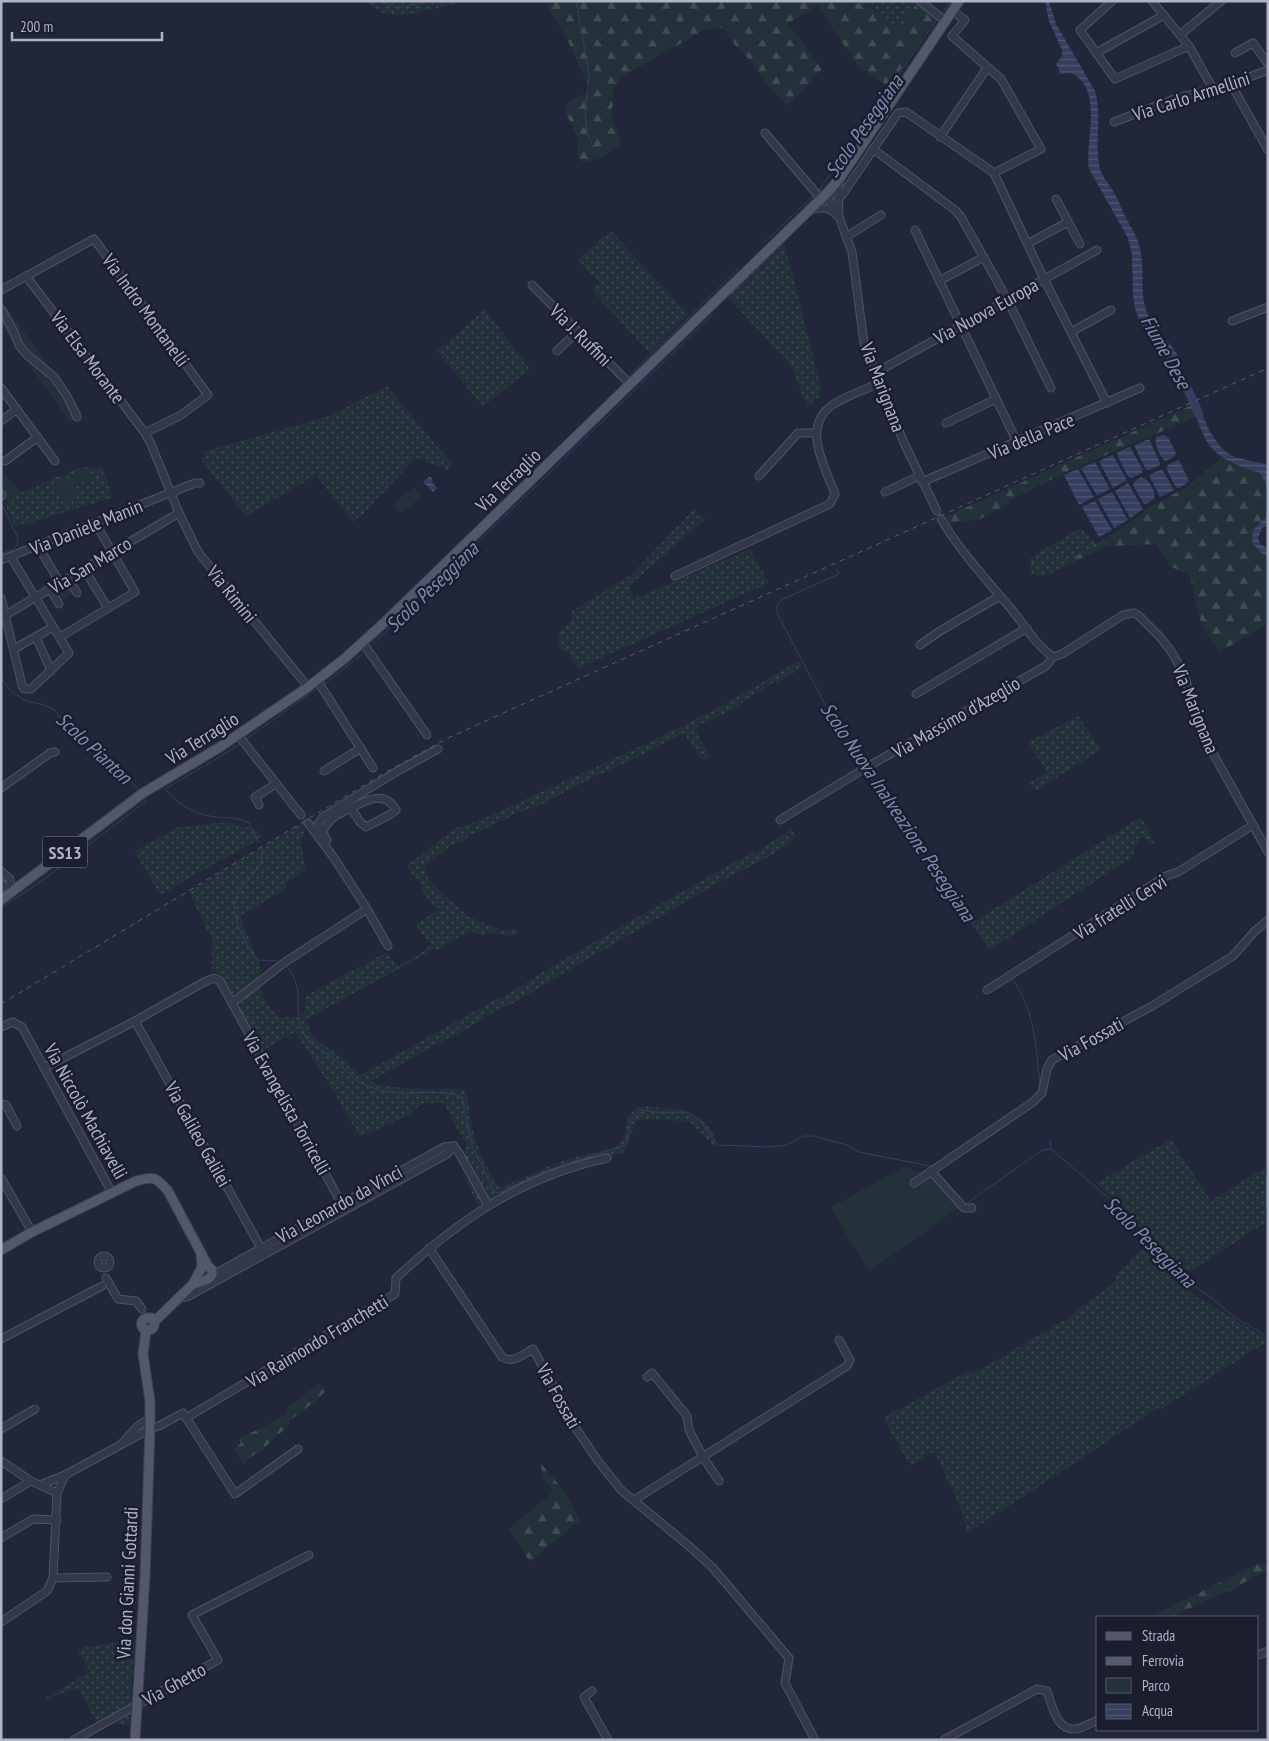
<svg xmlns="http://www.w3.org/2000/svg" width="1269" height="1741" viewBox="0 0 1269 1741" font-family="'PT Sans Narrow',sans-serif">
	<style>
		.grass { fill: url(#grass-dots) }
		.forest { fill: url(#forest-firs) }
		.green { fill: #233239 }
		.water { fill: url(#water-rules) }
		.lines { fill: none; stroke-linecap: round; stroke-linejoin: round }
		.stream { stroke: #353e5f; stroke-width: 1 }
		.river { stroke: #353e5f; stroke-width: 9 }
		.minor-casing { stroke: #4f5363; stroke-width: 9 }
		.major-casing { stroke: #3e4252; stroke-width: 11 }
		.minor { stroke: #343949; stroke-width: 7 }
		.major { stroke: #525769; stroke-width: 9 }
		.rail { stroke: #565c70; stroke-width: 1; stroke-dasharray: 5 5; stroke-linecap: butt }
		.labels { text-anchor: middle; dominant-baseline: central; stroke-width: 5; stroke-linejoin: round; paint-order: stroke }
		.shield { fill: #1a1e2d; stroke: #828697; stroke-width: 1 }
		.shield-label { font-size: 18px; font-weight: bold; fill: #afb3c5 }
		.street-label { font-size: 19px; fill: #afb3c5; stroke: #1a1e2d }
		.water-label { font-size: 20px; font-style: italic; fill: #7f8bb2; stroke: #1a1e2d }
	</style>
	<defs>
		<pattern id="grass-dots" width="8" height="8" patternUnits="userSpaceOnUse" patternTransform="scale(1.25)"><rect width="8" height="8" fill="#233239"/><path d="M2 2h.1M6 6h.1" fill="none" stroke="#404d54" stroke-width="1.8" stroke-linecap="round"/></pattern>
		<pattern id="forest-firs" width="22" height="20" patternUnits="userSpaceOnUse" patternTransform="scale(1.25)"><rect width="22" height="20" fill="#233239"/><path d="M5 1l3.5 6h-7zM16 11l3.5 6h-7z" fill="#404d54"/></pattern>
		<pattern id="water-rules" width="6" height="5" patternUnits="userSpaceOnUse" patternTransform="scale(1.25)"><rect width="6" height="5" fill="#353e5f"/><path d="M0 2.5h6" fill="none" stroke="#505874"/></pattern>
	</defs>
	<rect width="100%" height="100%" fill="#212638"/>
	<g class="grass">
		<polygon points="364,1 468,1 406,15 382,13"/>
		<path d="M 854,1 L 918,1 L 919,2 L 909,13 L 907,23 L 904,27 C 890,28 884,15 873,8 C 867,4 860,5 854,1 Z"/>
		<polygon points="608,232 612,232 688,314 650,354 592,290 600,283 577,260"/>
		<polygon points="784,242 822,390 819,392 820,396 807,407 791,366 727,296"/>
		<polygon points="485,309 530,369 483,407 437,351"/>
		<polygon points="387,386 452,464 447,470 416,458 361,516 353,522 316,475 246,516 200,458 206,456 203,452 329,416"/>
		<polygon points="84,467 97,469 101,467 111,491 112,498 15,527 4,500 73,470"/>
		<path d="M 694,509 L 706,519 L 629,586 L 634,599 L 750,549 L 769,583 L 579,668 L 571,660 L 569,652 L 561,650 C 554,631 562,632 572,619 L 572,611 L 631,575 Z"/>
		<polygon points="1081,528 1097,544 1070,560 1066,566 1043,577 1031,573 1030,558"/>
		<path d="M 799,661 L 802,666 L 778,683 L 776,681 L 728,712 L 703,723 L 695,729 L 709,756 L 704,760 L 700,758 L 684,733 L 632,760 L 598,775 L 536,807 L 517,813 L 479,832 L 470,835 L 464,841 L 451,845 L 424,867 L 425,872 L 432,884 L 468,916 L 499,929 L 517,929 L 518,934 C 509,938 501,935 492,932 L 482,936 L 470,931 L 437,950 L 433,950 L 305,1020 L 314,1038 L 337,1054 L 361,1075 L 494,1000 L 507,995 L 547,969 L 752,852 L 754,854 L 791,829 L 796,837 L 772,855 L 718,883 L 510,1005 L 499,1009 L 462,1032 L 435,1045 L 371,1082 C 393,1091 438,1088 463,1089 C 472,1102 469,1117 473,1131 C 477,1149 487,1167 496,1184 L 501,1187 C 523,1179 545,1167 568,1159 C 583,1154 601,1153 616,1146 C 631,1139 618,1113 641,1107 C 647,1105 653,1107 660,1108 C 666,1109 673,1108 679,1109 C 694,1113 720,1129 715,1147 L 689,1122 L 656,1119 L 637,1120 L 624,1152 L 602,1161 L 569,1168 L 480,1211 L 466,1180 L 475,1174 L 464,1153 L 467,1144 L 463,1140 L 444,1103 L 423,1103 L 407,1116 L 360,1137 L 339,1100 L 295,1032 L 262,1051 L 214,970 L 211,971 L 213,942 L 189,892 L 307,820 L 301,844 L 306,869 L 286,882 L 286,888 L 240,917 L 260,964 L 262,997 L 279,1018 L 300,1017 L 301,1009 L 304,1018 L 305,998 L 309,994 L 387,952 L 398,966 L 419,955 L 432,944 L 420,932 L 416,924 L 439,909 C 428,900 421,894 420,880 L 412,875 L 407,865 L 443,837 L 456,828 L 478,821 L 505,809 L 675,730 L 721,706 Z"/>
		<polygon points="1079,716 1100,750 1036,791 1028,783 1047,773 1028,742"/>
		<polygon points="1141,817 1156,845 1141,837 1133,851 1135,855 991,949 973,922"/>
		<polygon points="227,822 257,830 263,837 160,895 134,851 179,827"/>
		<polygon points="1171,1139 1211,1201 1268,1165 1268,1224 1266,1222 1182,1277 1191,1293 1259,1334 1261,1333 1268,1335 1268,1341 1160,1410 1158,1408 968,1533 962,1512 935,1452 910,1466 883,1418 966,1372 972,1374 1068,1318 1116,1281 1116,1275 1152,1238 1142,1224 1096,1183"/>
		<polygon points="134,1639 130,1725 96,1722 78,1688 42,1700 90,1671 77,1649"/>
	</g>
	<g class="forest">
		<path d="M 549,1 L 854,1 L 872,8 L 895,26 L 904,27 L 907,24 L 906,16 L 919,2 L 940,11 L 889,87 L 858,66 L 817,5 L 788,23 L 822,69 L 787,106 L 768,85 L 750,60 L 737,48 L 723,28 L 706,29 L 620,78 L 612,93 L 614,100 L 611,112 L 620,138 L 620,145 C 609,153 595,163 582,162 L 577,155 L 577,138 L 564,108 L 569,102 L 589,91 L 589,87 L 567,39 L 548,8 Z"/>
		<polygon points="1192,405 1196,417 1066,472 1011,500 1009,504 978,520 958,522 951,526 945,517"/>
		<polygon points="1222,457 1234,464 1260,473 1268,487 1268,515 1253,530 1261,553 1268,556 1268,624 1220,652 1202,627 1190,576 1170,566 1157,544 1108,546 1066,566 1070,560 1137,518 1147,509 1188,486"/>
		<polygon points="319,1384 326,1387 326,1391 302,1412 290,1420 287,1428 276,1436 262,1450 249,1458 243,1465 234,1449 241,1443 239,1438 262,1428 286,1413 287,1407"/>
		<polygon points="540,1462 564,1491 580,1520 530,1562 509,1529 554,1491 544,1480"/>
		<polygon points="1263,1563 1266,1565 1267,1570 1231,1590 1202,1602 1172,1617 1146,1617 1156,1614 1255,1565"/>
	</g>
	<g class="green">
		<polygon points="1,300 83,413 70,422 1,326"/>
		<polygon points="85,469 90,479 74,486 69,476"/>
		<polygon points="1,470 21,492 4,500 1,498"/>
		<polygon points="67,477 77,499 64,505 54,483"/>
		<polygon points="414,487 422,497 399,514 392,504"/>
		<polygon points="67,581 74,593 59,602 52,590"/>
		<polygon points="903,1167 928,1174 932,1171 960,1209 956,1210 870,1271 830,1208"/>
	</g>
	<g class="water">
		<path d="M 1045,1 L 1049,1 L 1056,24 L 1095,91 C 1102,115 1095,140 1099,164 C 1100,174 1108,182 1113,191 C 1118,199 1122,209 1126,218 C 1130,226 1136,234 1138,242 C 1146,264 1139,288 1146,310 C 1154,337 1183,345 1182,375 L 1186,379 L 1194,395 L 1187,398 L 1170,364 L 1141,324 L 1135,309 L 1133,296 L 1132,254 L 1128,238 L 1089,169 C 1084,144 1105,89 1071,73 L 1061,74 L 1056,64 L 1062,56 L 1062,50 L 1049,21 Z"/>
		<path d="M 1197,403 C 1206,422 1215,451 1238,458 C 1247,460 1256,462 1265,464 L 1268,467 L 1268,487 L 1260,473 C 1242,467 1221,461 1209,445 C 1201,433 1197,418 1192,405 Z"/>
		<path d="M 1163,435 L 1168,437 L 1176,453 L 1174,457 L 1165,461 C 1160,456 1154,445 1156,437 Z"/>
		<polygon points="1149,439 1160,463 1160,465 1149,470 1146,470 1135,447 1135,445"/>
		<polygon points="1130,447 1142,468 1142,473 1132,478 1128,477 1117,455 1118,452"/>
		<polygon points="1113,455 1127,480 1113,488 1099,461"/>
		<polygon points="1178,460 1180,462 1189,481 1186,484 1178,488 1175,486 1166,468 1168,465"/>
		<polygon points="1095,462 1110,489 1097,496 1081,468"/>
		<polygon points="1078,469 1094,497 1079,505 1064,475"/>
		<polygon points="1162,469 1174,490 1160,497 1149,475"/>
		<polygon points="430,476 433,480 432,482 437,488 433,492 423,482"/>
		<path d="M 1141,477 C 1150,480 1156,491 1154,499 L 1146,504 L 1143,503 L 1133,485 L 1135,481 Z"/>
		<polygon points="1128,483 1143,509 1130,518 1115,491"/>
		<polygon points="1112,492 1128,520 1114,528 1098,499"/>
		<polygon points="1095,501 1112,530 1099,537 1082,507"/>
		<polygon points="1268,515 1268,525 1262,528 1258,538 1260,544 1268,549 1268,556 1261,553 1252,542 1253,530"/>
	</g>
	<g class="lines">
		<g class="stream">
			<polyline points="381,1 398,8 431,1"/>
			<polyline points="576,1 587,62 589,77 585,109 587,133 593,147"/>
			<polyline points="941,14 951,1"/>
			<polyline points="819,190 937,19"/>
			<polyline points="766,241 814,195"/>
			<polyline points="628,377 739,268"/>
			<polyline points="1,502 17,536 18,544 13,549 1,554"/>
			<polyline points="837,570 839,574 783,599 777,606 777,613 827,708 864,767"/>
			<polyline points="369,648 713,314"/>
			<polyline points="1,675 4,682 12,692 26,701 41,704 55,710 66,726 74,735 102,752 139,790"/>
			<polyline points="323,685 365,652"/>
			<polyline points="245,740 319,687"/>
			<polyline points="205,766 240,744"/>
			<path d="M 202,767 L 165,789 C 178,805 194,814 215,817 C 227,818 238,817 249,823 L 258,842"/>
			<polyline points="866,770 885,801 990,948"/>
			<path d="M 262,849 C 266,868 244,880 237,895 C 228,913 246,946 257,960 L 278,961 L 281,963"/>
			<polyline points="1,908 43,880 146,801 145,798"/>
			<path d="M 286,966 C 309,989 288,1016 308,1040 C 315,1049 325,1051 333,1058 C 341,1064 347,1073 355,1079 C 364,1087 389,1093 402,1093 C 416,1093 450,1090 462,1097 L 472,1145 L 494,1192 L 498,1193 L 538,1174 L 571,1162 L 624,1146 L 627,1142 L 630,1120 L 641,1110 L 663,1113 L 687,1112 L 700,1120 L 716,1143 L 719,1145 L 768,1147 L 787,1145 L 804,1136 L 814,1136 L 847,1145 L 859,1152 L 930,1166 L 933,1168"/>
			<path d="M 1012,978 C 1036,1014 1035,1043 1040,1084"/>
			<polyline points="1050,1140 1051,1149"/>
			<polyline points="963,1203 966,1204 1042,1150 1051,1149 1137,1222 1179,1276 1212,1298 1234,1317 1262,1333"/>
			<polyline points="1267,1335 1268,1336"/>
		</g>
		<polyline class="river" points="1186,385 1199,414"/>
		<g class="minor-casing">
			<g id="minor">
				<polyline points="920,1 945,21"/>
				<polyline points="1112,1 1080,30 1115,79 1189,46"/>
				<polyline points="1152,1 1189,46 1213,89"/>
				<polyline points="952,11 965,20 952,36 1001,79 1041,149 994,173"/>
				<polyline points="1180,35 1221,1"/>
				<polyline points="1096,53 1164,15"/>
				<polyline points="1235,53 1253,43 1268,64"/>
				<polyline points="1231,84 1268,150"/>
				<polyline points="1114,122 1177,98 1231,84 1268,70"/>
				<polyline points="765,133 821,199"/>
				<polyline points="940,137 987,68"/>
				<polyline points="873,149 955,210 961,217 1007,299 1051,388"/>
				<polyline points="840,178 838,190 839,217 852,252 864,343 904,443 937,511"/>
				<polyline points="828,192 828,197 835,212"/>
				<polyline points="1056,199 1080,244"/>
				<polyline points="838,201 898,113 906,112 994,173 1044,279 1107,403"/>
				<path d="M 811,209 C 826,207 828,207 839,217"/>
				<polyline points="915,230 1017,442"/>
				<polyline points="846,237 881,215"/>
				<polyline points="1027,244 1068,222"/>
				<polyline points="26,276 145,433 151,444 179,513 198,552 308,687"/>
				<polyline points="939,281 984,257"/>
				<polyline points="532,285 630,384"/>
				<polyline points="1,290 94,239 208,395 181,415 145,433"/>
				<polyline points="1,309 13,330 19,345 26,354 54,377 67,396 77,417"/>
				<polyline points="1232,321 1268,307"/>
				<polyline points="1071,332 1111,310"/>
				<polyline points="557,351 577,332"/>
				<polyline points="875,373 1097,250"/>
				<polyline points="1,388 55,461"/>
				<polyline points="1,421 17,409"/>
				<polyline points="946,423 996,399"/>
				<polyline points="5,461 38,437"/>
				<polyline points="759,476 798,433 817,433"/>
				<polyline points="922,482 1140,388"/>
				<polyline points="885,492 919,476"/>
				<polyline points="1,496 2,495"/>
				<path d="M 941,519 C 962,554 986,579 1012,610 C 1025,626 1036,645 1053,657 L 1062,654 L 1123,615 L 1134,613 L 1138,615 L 1160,637 L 1171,651 L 1183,672 L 1205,739 L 1268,852"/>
				<polyline points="38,546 60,583"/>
				<polyline points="1,560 195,483 200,483"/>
				<polyline points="84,569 108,608"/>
				<path d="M 675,576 L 830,504 L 835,494 C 825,467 800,425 834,404 C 848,395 864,390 880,383"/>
				<polyline points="68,578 77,593"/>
				<polyline points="50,589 59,604"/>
				<polyline points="1,598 22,685 24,689 31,689 69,653 11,557"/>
				<polyline points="2,617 179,513"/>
				<polyline points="36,637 51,671"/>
				<polyline points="60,637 135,592 96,524"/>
				<polyline points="363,643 427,735"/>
				<polyline points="920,645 940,631 1000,596"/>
				<polyline points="14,649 53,627"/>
				<polyline points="317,680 373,768"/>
				<polyline points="916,694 1027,628"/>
				<polyline points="238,735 301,815"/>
				<polyline points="324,771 361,748"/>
				<polyline points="1,788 50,753 55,752"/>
				<polyline points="259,805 255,797 276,784"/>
				<polyline points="780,820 867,767 1046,666 1053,657"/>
				<path d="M 322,832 C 325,828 328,822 332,819 C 337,814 343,812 349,809 C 365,801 384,789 396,810 L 391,814 L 366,827 L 360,822 L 351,808"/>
				<polyline points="326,842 327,840 318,824 323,817 396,772 438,749"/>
				<polyline points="1,871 10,879 12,892"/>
				<polyline points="2,884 12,892"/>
				<polyline points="367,909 388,946"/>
				<polyline points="987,990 1166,876 1178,872 1253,825"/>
				<polyline points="232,1003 285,962 367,909 334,858 308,823"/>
				<polyline points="135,1021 262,1250"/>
				<polyline points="1,1027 13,1022 22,1027 112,1193"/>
				<polyline points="44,1068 135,1021 206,981 214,978 220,981 345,1210"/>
				<polyline points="1,1104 6,1105 17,1126"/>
				<polyline points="454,1146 459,1153 488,1205"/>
				<polyline points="931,1171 964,1208 972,1208"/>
				<polyline points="1,1178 32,1232"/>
				<polyline points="914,1183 1033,1102 1042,1093 1047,1069 1052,1060 1152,1006 1233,956 1254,932 1268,920"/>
				<path d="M 429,1248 L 502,1357 C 513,1364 522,1355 533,1349 L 577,1430 L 598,1461 L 621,1490 L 689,1546 L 713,1568 L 789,1658 L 785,1683 L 815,1740"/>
				<circle cx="104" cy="1262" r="6"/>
				<polyline points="213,1275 444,1147 454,1146"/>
				<polyline points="106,1278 118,1299 136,1301 142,1309"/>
				<polyline points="177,1298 187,1297 447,1154 454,1146"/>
				<polyline points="1,1339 102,1286"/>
				<polyline points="647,1377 652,1373 687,1416 689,1430 703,1457 719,1481"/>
				<path d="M 186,1418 L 395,1294 L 396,1278 C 460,1219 521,1177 607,1158"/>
				<polyline points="1,1429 35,1409"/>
				<polyline points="123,1442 138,1426 150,1418"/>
				<polyline points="1,1461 31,1481 57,1493"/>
				<polyline points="40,1485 65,1475"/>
				<polyline points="1,1499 31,1481"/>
				<polyline points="634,1500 847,1366 850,1360 839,1340"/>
				<polyline points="1,1538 33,1519 57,1520"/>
				<polyline points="107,1577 53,1578 57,1493 65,1475 150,1429 159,1426 183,1413 235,1494 298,1449"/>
				<polyline points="1,1622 47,1591 53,1578"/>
				<polyline points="1258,1655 1268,1651"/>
				<polyline points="592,1691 584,1697 608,1740"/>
				<polyline points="74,1740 218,1660 192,1615 309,1555"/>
				<path d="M 944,1740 L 1037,1689 L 1047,1691 C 1052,1705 1056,1731 1076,1729 C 1083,1728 1091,1723 1098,1720"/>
			</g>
		</g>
		<g class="major-casing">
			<g id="major">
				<polyline points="1,900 143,793 220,747 308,687 344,659 386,621 828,192 840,178 959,1"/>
				<path d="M 1,1250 L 32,1232 L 136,1181 C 154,1176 156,1177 168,1191 L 208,1266 L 212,1270 C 214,1281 201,1281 193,1284"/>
				<polyline points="146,1331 152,1329 154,1326 154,1322 193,1284 202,1267 201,1256"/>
				<path d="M 135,1740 L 145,1576 L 150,1429 L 150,1401 L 143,1354 L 146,1331 C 140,1327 140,1321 146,1318 L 152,1318 L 154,1322"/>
			</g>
		</g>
		<use href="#minor" class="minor"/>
		<use href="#major" class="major"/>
		<polyline class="rail" points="1,1004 386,772 448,738 1268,368"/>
	</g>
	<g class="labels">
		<rect class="shield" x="42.5" y="836.5" width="45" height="31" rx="4"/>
		<g class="shield-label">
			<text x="65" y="852">SS13</text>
		</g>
		<g class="street-label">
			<text transform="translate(1191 96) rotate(-18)">Via Carlo Armellini</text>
			<text transform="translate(146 310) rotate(54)">Via Indro Montanelli</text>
			<text transform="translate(986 311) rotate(-29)">Via Nuova Europa</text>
			<text transform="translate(581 335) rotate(45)">Via J. Ruffini</text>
			<text transform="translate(88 357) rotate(53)">Via Elsa Morante</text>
			<text transform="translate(883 387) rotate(69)">Via Marignana</text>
			<text transform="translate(1031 436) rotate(-23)">Via della Pace</text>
			<text transform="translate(508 480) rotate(-44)">Via Terraglio</text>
			<text transform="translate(86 527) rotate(-22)">Via Daniele Manin</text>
			<text transform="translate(90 565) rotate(-31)">Via San Marco</text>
			<text transform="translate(232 594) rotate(51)">Via Rimini</text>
			<text transform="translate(1196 709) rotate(68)">Via Marignana</text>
			<text transform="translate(956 717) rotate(-30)">Via Massimo d'Azeglio</text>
			<text transform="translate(202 738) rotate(-32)">Via Terraglio</text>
			<text transform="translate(1120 907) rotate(-32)">Via fratelli Cervi</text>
			<text transform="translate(1091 1039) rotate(-29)">Via Fossati</text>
			<text transform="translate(287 1103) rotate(61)">Via Evangelista Torricelli</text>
			<text transform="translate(86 1111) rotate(61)">Via Niccolò Machiavelli</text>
			<text transform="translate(198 1134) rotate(61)">Via Galileo Galilei</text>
			<text transform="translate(339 1204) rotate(-29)">Via Leonardo da Vinci</text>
			<text transform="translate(317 1341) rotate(-31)">Via Raimondo Franchetti</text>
			<text transform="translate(559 1396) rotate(61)">Via Fossati</text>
			<text transform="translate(127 1583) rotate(-87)">Via don Gianni Gottardi</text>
			<text transform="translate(174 1684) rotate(-29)">Via Ghetto</text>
		</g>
		<g class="water-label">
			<text transform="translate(864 126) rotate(-55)">Scolo Peseggiana</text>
			<text transform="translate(1166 352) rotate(61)">Fiume Dese</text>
			<text transform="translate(432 587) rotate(-44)">Scolo Peseggiana</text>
			<text transform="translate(94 748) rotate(43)">Scolo Pianton</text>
			<text transform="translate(898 812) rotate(56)">Scolo Nuova Inalveazione Peseggiana</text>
			<text transform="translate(1150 1242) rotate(45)">Scolo Peseggiana</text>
		</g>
	</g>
	<rect width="1269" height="1741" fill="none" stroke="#afb3c5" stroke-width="5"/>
	<rect x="1096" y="1616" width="162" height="115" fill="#1a1e2d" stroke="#565a6a"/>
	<rect x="1106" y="1632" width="25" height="8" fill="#525769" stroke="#565a6a"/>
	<text x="1142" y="1641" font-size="15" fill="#afb3c5">Strada</text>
	<rect x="1106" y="1657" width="25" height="8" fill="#565c70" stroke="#565a6a"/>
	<text x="1142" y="1666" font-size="15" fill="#afb3c5">Ferrovia</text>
	<rect x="1106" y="1678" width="25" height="15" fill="#233239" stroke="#565a6a"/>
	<text x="1142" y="1691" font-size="15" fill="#afb3c5">Parco</text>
	<rect x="1106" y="1704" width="25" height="15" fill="url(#water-rules)" stroke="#565a6a"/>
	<text x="1142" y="1716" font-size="15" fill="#afb3c5">Acqua</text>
	<path d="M12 32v8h150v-8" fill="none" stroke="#afb3c5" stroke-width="2.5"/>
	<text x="20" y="32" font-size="15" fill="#afb3c5" stroke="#1a1e2d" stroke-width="4" paint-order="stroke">200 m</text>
</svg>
